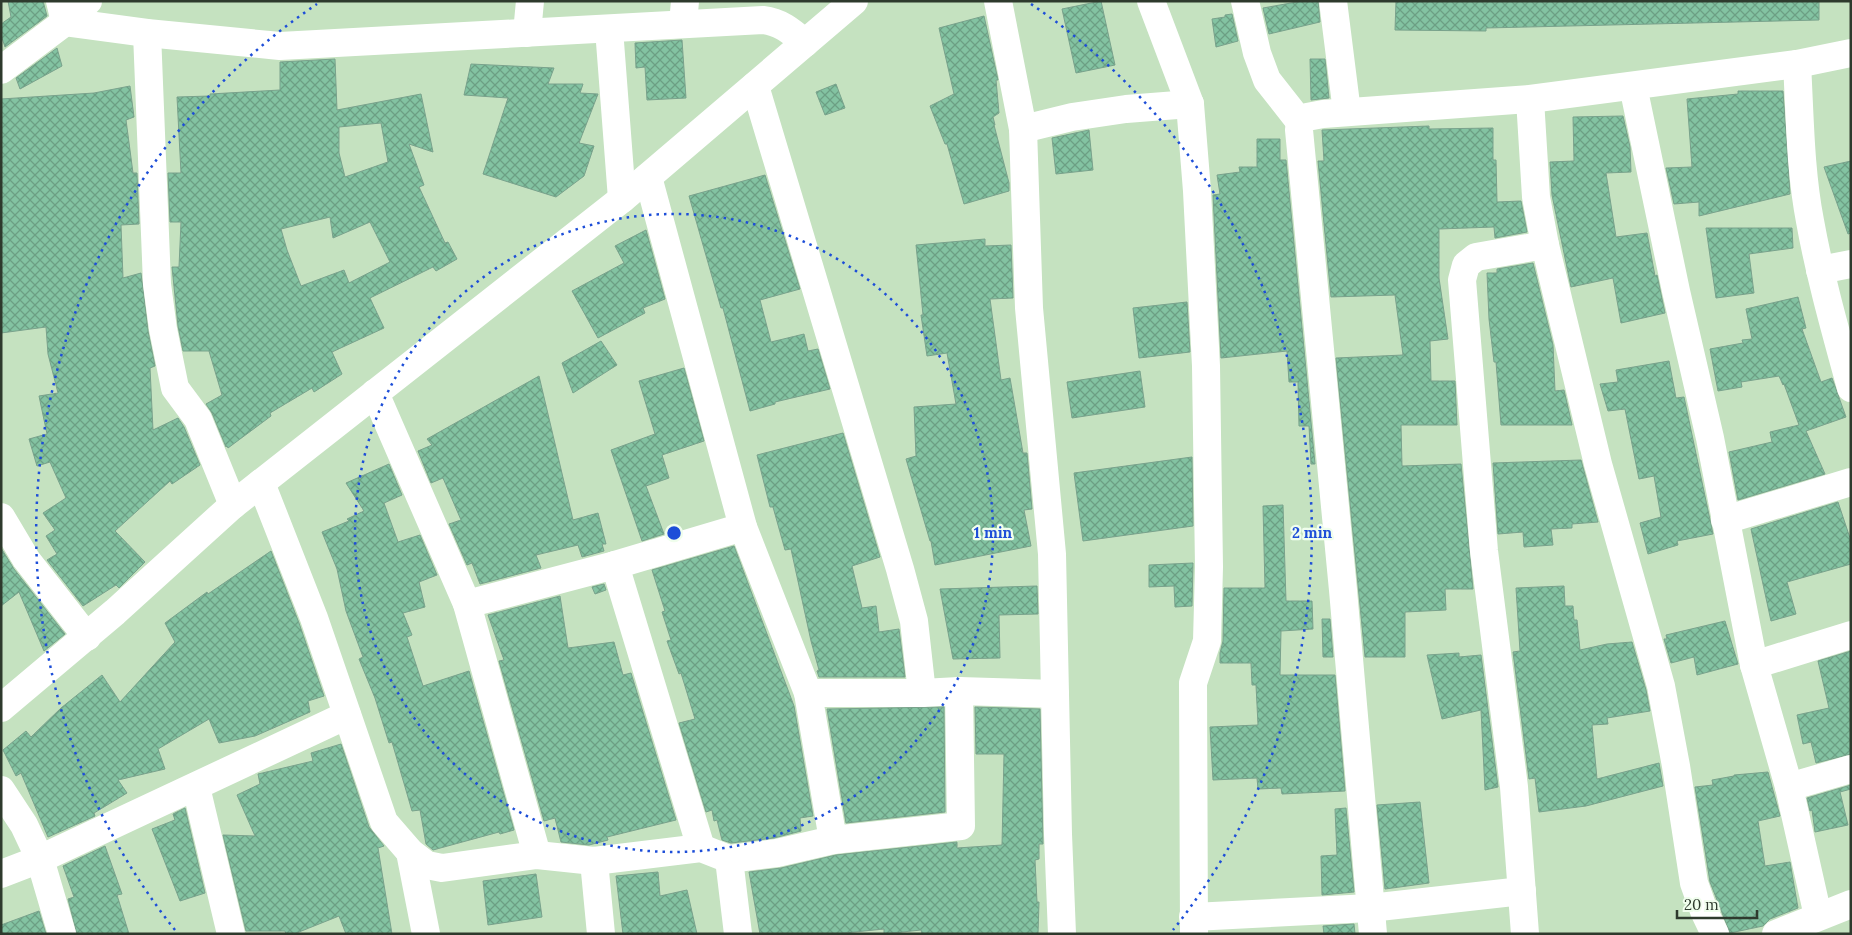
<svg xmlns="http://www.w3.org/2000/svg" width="1852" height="935" viewBox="0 0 1852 935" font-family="Lora,serif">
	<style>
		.building { fill: url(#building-cross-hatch); stroke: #79a28c; fill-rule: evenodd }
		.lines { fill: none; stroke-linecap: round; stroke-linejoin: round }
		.minor { stroke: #fff; stroke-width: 28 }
		.ring { fill: none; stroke: #1d4ed8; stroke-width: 2.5; stroke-dasharray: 2.5 5 }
		.centre { fill: #1d4ed8; stroke: #f0feed; stroke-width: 2.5 }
		.ring-label { font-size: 15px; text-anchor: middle; font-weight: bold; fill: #1d4ed8; stroke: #f0feed; stroke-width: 4.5; stroke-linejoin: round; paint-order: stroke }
	</style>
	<defs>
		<pattern id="building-cross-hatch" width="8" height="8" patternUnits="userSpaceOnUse" patternTransform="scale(1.25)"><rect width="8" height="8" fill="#83c3a2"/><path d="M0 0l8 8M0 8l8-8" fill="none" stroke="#6c9f84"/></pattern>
	</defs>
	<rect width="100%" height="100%" fill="#c5e2c0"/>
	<g class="building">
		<polygon points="8,1 43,1 47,16 5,47 1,35 1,24 11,17"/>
		<polygon points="1101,1 1115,65 1076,73 1062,9"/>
		<polygon points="1302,1 1318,1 1320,22 1269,34 1263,8"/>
		<polygon points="1396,1 1819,1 1819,20 1486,28 1486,31 1395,30"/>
		<polygon points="1232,14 1238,41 1216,47 1212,19 1225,17 1225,15"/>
		<polygon points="984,16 998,80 996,80 999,113 993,117 995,125 994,125 1009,183 1009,191 964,204 947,144 945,144 930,106 954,94 939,28"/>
		<polygon points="682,40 686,98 647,100 645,67 636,68 635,43"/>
		<polygon points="57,48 62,66 20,89 16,78"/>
		<path d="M 335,59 L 337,110 L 421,94 L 433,152 L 409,144 L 424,185 L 419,187 L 445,243 L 448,242 L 457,259 L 436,271 L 433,267 L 370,298 L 384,328 L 332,352 L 342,374 L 314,392 L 312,388 L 270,413 L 271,416 L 228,448 L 227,446 L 226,447 L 212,413 L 206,404 L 222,395 L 209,351 L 183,351 L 178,326 L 172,267 L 179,267 L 181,222 L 170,222 L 168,173 L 181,173 L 177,97 L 210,96 L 210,94 L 280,90 L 280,62 ZM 381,123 L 388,162 L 345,177 L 339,153 L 339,127 ZM 330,217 L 333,238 L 370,222 L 390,262 L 349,283 L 344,270 L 301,286 L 287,250 L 281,229 Z"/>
		<polygon points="1310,59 1325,59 1329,98 1311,100"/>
		<polygon points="471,64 554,68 548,84 583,84 580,93 598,94 579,143 594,146 584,176 556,197 483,174 508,98 464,95"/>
		<polygon points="836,84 845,108 825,115 816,92"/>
		<polygon points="130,86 134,117 126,120 133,173 137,173 139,224 121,225 123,278 141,273 148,331 155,366 150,368 153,430 178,418 184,427 200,465 172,484 170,481 115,531 145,562 119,588 116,585 83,606 47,560 57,554 46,536 55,530 43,513 66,498 50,462 37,466 29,439 47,434 39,396 58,393 48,354 46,327 1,333 1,99 94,93"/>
		<polygon points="1738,91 1783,91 1790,194 1699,216 1699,202 1674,204 1666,168 1692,167 1687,99 1738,94"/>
		<polygon points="1623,116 1630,147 1631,172 1606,173 1616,237 1647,233 1655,276 1657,275 1665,313 1621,323 1613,278 1571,287 1552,195 1550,162 1574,161 1573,117"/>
		<polygon points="1429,126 1429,129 1493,128 1493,160 1496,160 1497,202 1521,201 1527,232 1495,238 1494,227 1439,229 1439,278 1448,339 1430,341 1431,381 1455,381 1457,425 1401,425 1402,466 1461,464 1473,589 1445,589 1446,610 1405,612 1405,657 1365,657 1336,358 1403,355 1395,295 1331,297 1318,161 1324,161 1322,130"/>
		<polygon points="1089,130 1093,170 1056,174 1052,138"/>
		<polygon points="1257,139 1280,139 1280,160 1286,160 1315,464 1311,464 1309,426 1299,426 1298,382 1289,382 1287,351 1221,358 1213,195 1220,194 1217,175 1240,172 1239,167 1257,167"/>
		<polygon points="1851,161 1851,233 1848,234 1824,167"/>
		<polygon points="765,175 800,289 760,300 771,342 804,334 808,351 818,349 830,389 775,402 775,404 750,411 723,308 721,308 689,196"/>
		<polygon points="1706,228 1792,228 1793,248 1749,254 1754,293 1716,298"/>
		<polygon points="646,230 665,299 643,308 645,313 598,338 572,291 624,263 615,246"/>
		<polygon points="985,239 985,246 1011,245 1013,298 990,299 1001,380 1010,378 1023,453 1027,453 1032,509 1024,510 1031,546 935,565 931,541 930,541 906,459 916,456 914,407 956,404 947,353 927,356 921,315 923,315 916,245"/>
		<polygon points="1533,263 1553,345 1555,391 1564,390 1572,425 1501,425 1496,362 1494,362 1489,319 1487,273 1497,273 1497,269"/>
		<polygon points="1798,297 1806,328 1802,329 1821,382 1832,378 1846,417 1806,431 1825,474 1738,500 1729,452 1772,442 1770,432 1799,425 1784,384 1783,385 1779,376 1741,382 1742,387 1718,391 1710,349 1743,343 1742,340 1752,339 1746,309"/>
		<polygon points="1187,302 1190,352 1139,358 1133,308"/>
		<polygon points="601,341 617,365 573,393 562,363"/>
		<polygon points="1669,361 1676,398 1684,397 1713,534 1677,541 1678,545 1648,554 1640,523 1661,517 1654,476 1639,479 1625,409 1608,411 1600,384 1618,382 1616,370"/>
		<polygon points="684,368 704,441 662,455 669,478 646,486 664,534 642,541 611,450 655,434 639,381"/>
		<polygon points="1140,371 1145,407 1072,418 1067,382"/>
		<polygon points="539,376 573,520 598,513 606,544 602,544 604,551 582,557 578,545 536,555 541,568 480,584 472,563 467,565 449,524 461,520 443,478 431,483 418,451 432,445 427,439"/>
		<polygon points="843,433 880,557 852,566 862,608 876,606 879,632 899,629 905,677 819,677 817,671 819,670 811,641 791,549 785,550 773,507 770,507 757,455"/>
		<polygon points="1192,457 1193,526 1083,541 1074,473"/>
		<polygon points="1581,460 1598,522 1572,524 1572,528 1551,529 1553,545 1524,547 1523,532 1498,534 1493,463"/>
		<polygon points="389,464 402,495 384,503 398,542 420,535 437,575 419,582 425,607 403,613 412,635 407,637 423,686 469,671 514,830 500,834 499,832 433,850 426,844 420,810 412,811 392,742 389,743 375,698 359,659 363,657 346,611 337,569 322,532 349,521 347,519 364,511 346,483"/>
		<polygon points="1838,502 1851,541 1851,564 1787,582 1796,614 1771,621 1751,529"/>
		<polygon points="1283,505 1286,601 1312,601 1313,629 1281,631 1280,675 1335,675 1345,791 1282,794 1281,788 1258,789 1257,778 1213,780 1210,727 1258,725 1256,685 1252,685 1251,663 1220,663 1220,653 1223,641 1224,588 1265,588 1263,506"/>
		<polygon points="734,546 794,706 813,816 800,818 801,831 774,838 731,843 722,840 717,820 714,821 712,810 706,812 679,723 695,719 681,673 679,674 667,641 671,640 662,612 665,611 652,570"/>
		<polygon points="1,548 14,569 65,634 44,651 19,592 1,606"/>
		<polygon points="271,551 299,623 324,696 308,701 310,712 255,736 219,743 209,719 158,749 165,769 118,780 127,793 94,813 95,816 48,837 21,773 16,776 3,750 26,731 31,737 61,708 102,675 120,702 175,642 165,623 207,592 208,594"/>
		<polygon points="1193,563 1192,606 1175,607 1174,586 1149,587 1149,565"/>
		<polygon points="604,584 606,590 595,594 592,587"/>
		<polygon points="1037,586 1038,614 999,615 1000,658 953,659 940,589"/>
		<polygon points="1564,586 1565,606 1573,606 1574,620 1577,620 1580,650 1607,644 1632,642 1646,690 1650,711 1607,718 1608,724 1592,725 1597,779 1659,763 1663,786 1586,806 1539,812 1535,778 1529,779 1513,652 1520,651 1516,588"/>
		<polygon points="560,596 568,648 614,642 623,675 631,673 676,820 607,837 608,840 589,845 561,842 555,818 544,821 499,661 504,660 488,615"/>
		<polygon points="1322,619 1330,619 1333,657 1323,657"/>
		<polygon points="1725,621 1738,664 1697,675 1694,657 1671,663 1664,639 1667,639 1666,635"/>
		<polygon points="1851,651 1851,754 1816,763 1811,742 1803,744 1797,715 1829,708 1818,661"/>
		<polygon points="1459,653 1459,657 1481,655 1498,787 1485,790 1481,710 1442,719 1427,655"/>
		<polygon points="944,707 945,812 846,823 827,709"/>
		<polygon points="975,707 1040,709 1043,844 1039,844 1039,859 1035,860 1037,902 1039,902 1038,934 922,934 921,930 884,934 884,929 835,934 760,934 749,872 781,868 836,855 957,842 957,848 1002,845 1004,754 976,754"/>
		<polygon points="341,744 369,827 384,846 378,848 392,934 346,934 339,916 294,934 286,934 285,931 246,931 223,835 255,836 237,795 260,784 258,774 313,761 311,753"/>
		<polygon points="1768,772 1780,816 1758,821 1765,866 1790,862 1798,908 1770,919 1763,926 1730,933 1710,882 1695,787 1713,785 1712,780 1734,776 1734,775"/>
		<polygon points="1851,785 1851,789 1840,792 1848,825 1815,832 1812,810 1810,811 1807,798"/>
		<polygon points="1420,802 1429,883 1385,889 1377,805"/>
		<polygon points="185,808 205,893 180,901 152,829 175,820 173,814"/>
		<polygon points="1346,808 1354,892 1322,895 1321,856 1337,855 1335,809"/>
		<polygon points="105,846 122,894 117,895 129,934 77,934 68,899 74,897 63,866"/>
		<polygon points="658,872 660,896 687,890 697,934 623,934 616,876"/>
		<polygon points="536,874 542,917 488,925 483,881"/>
		<polygon points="39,911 46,934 1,934 1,925"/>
		<polygon points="1354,924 1355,934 1324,934 1323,926"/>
	</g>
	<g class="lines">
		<g class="minor">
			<path d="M 60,1 L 65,22 L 147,33 L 280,46 L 763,20 C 781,22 792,32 805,43"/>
			<polyline points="998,1 1023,129 1029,308 1052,554 1058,834 1062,934"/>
			<polyline points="1151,1 1190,104 1197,191 1206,366 1209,567 1207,641 1193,683 1194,934"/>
			<polyline points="1245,1 1257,53 1267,80 1300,122"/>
			<polyline points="1333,1 1347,112"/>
			<polyline points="683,24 685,1"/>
			<polyline points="609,29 622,199"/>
			<polyline points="147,33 157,284 163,329 175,388 198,419 233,505"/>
			<polyline points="527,33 530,1"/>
			<path d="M 1797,64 C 1800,116 1800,169 1810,221 C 1820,277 1836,333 1851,388"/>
			<polyline points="1,70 65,22 88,1"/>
			<polyline points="755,86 900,569 914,621 922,693"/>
			<polyline points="1633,86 1676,291 1710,438 1754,665 1789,787 1818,916"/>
			<polyline points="1530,99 1536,197 1545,245 1598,464 1661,686 1676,766 1694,883 1704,911 1715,934"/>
			<polyline points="1023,129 1072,117 1126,109 1190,104"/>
			<polyline points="648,177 743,527 808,693 833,840 961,826 959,691"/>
			<polyline points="1820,270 1851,264"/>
			<polyline points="375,393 467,604 537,855"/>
			<polyline points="261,483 314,618 384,822 410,852 427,865 442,868 537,855 594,861 701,848 729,859 777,853 833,840"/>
			<polyline points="1,517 26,559 87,637"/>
			<polyline points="1725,520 1851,482"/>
			<polyline points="615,565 701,848"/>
			<polyline points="467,604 615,565 743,527"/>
			<polyline points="1754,665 1851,635"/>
			<polyline points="808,693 922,693 959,691 1055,694"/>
			<polyline points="1,708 115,612 233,505 622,199 854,1"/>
			<polyline points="196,787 231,934"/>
			<polyline points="1789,787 1851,769"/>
			<polyline points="1,790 24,825 40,859 62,934"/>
			<polyline points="410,852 426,934"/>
			<polyline points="729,859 738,934"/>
			<polyline points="594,861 601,934"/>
			<polyline points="1,874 40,859 347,715"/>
			<polyline points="1193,917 1370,908 1522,891"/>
			<polyline points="1373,934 1343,590 1299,130 1300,122 1307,117 1323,114 1530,99 1797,64 1851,53"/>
			<polyline points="1525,934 1514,787 1484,551 1462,280 1466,265 1476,257 1545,245"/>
			<polyline points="1776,934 1851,904"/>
		</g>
	</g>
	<g class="ring">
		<circle cx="674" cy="533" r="319"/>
		<path d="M175 930A638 638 0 0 1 317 4M1031 4A638 638 0 0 1 1173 930"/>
	</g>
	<circle cx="674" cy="533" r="8" class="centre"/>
	<g class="ring-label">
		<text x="993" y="538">1 min</text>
		<text x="1312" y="538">2 min</text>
	</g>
	<rect width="1852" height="935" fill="none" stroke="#2e3a2d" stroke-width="5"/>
	<path d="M1677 910v8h80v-8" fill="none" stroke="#2e3a2d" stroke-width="2.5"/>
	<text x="1684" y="910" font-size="15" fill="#2e3a2d" stroke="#f0feed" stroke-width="4" paint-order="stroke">20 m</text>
</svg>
